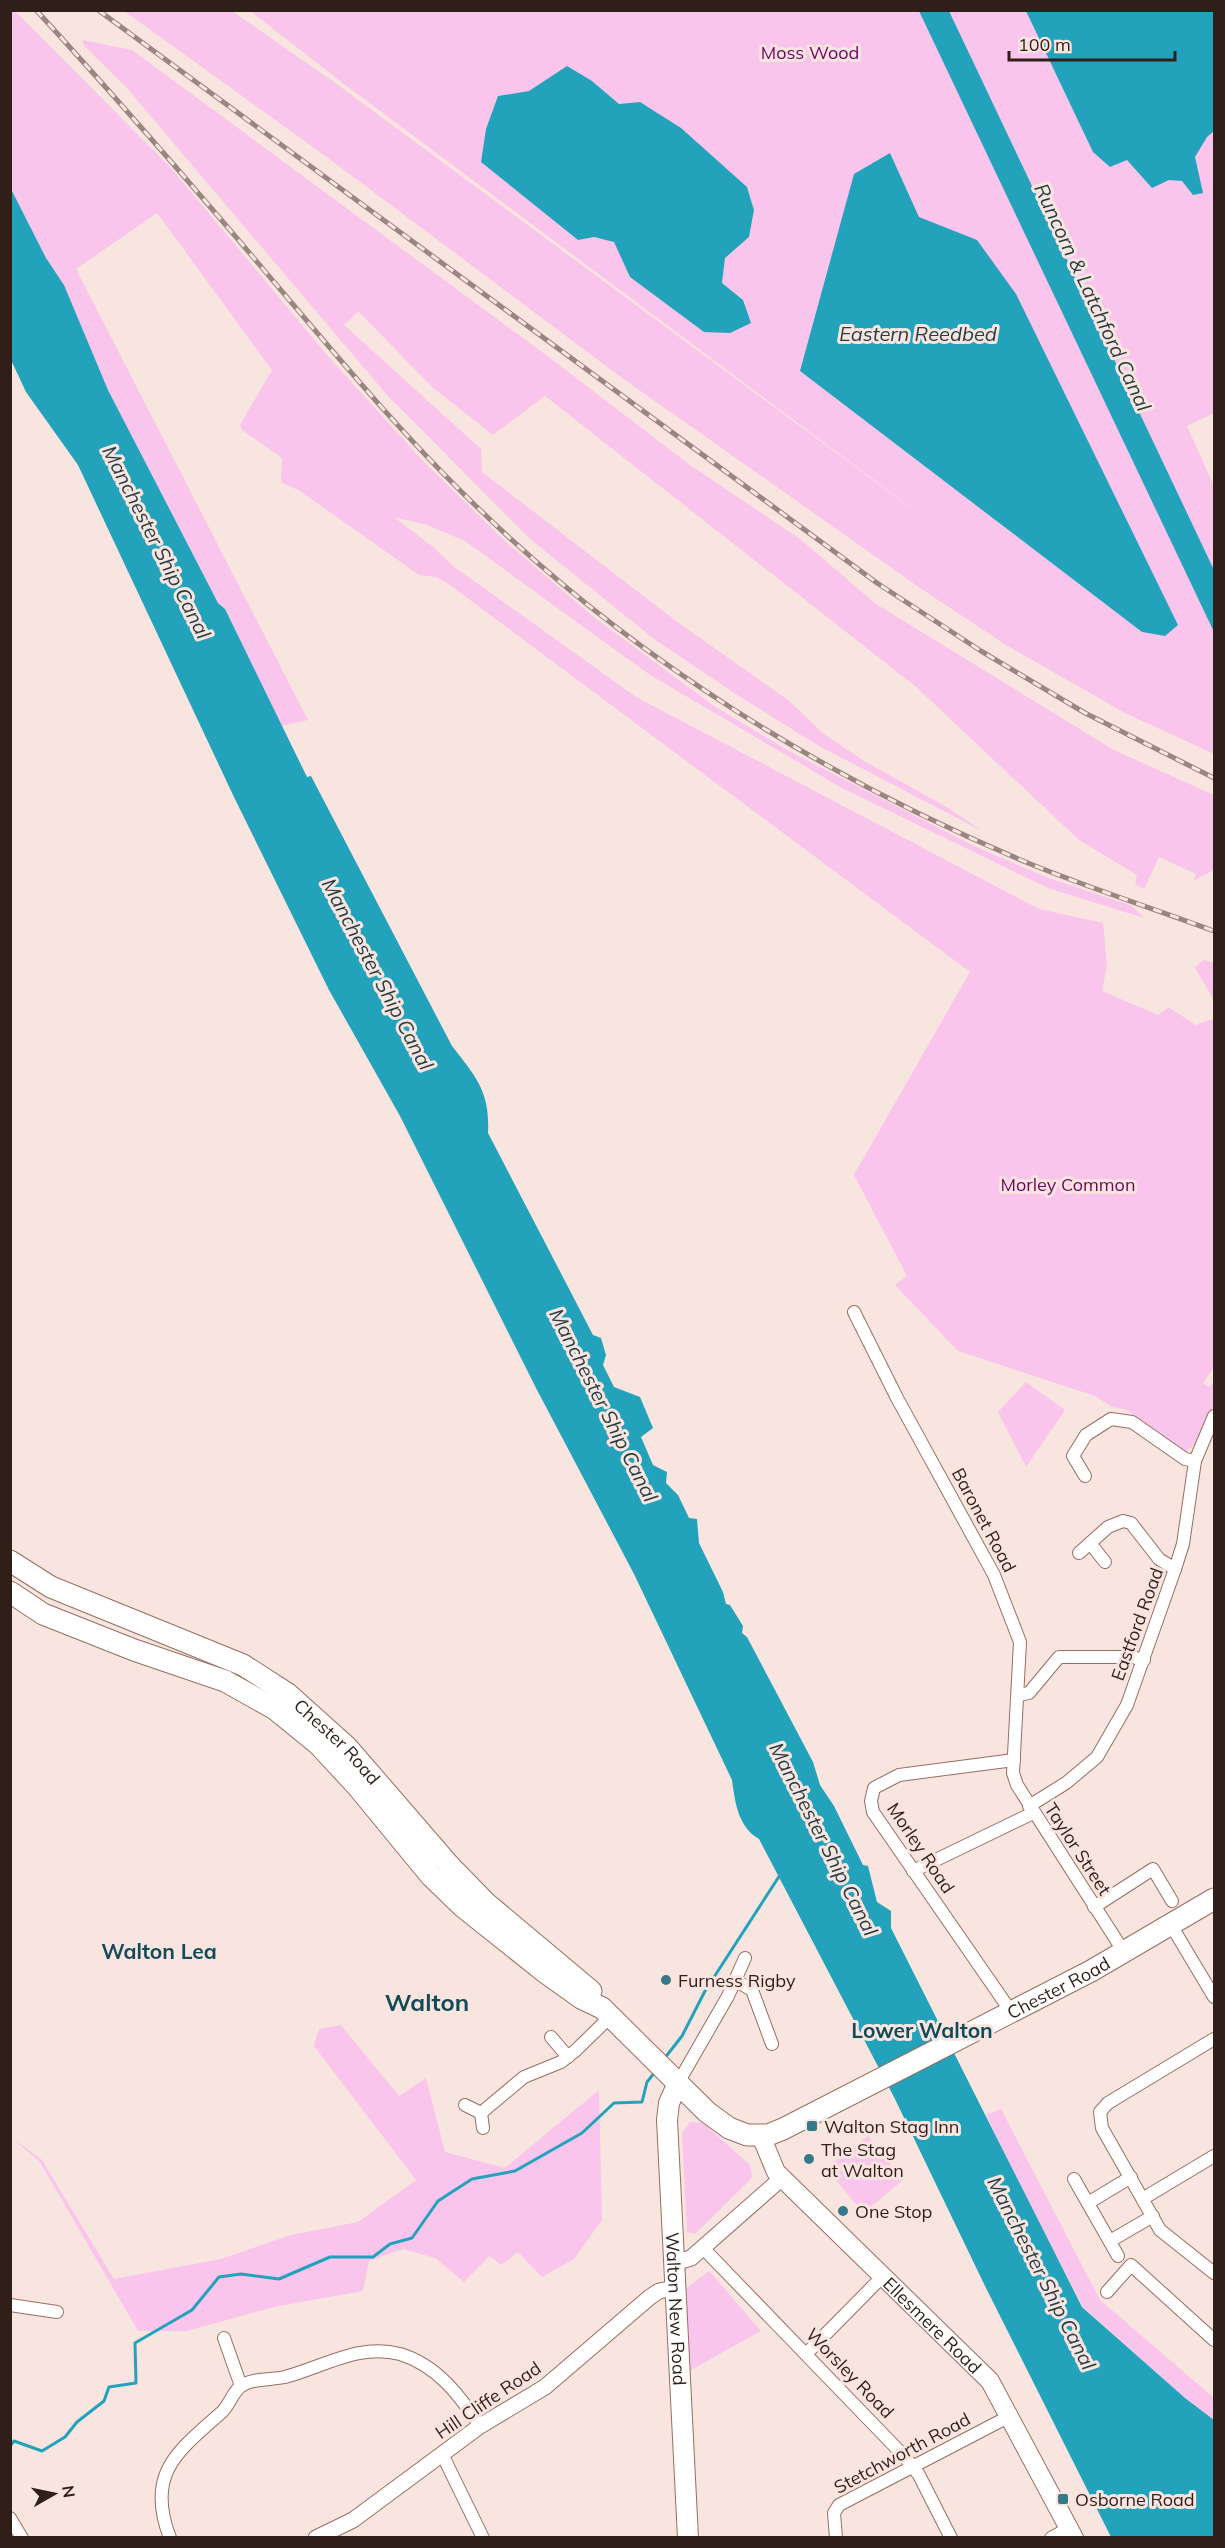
<svg xmlns="http://www.w3.org/2000/svg" width="1225" height="2548" viewBox="0 0 1225 2548" font-family="Mulish,sans-serif">
	<style>
		.green { fill: #f9c5ec; fill-rule: evenodd }
		.water { fill: #23a2bb }
		.lines { fill: none; stroke-linecap: round; stroke-linejoin: round }
		.stream { stroke: #23a2bb; stroke-width: 3 }
		.minor-casing { stroke: #996d61; stroke-width: 14 }
		.tertiary-casing { stroke: #996d61; stroke-width: 17 }
		.secondary-casing { stroke: #996d61; stroke-width: 20 }
		.primary-casing { stroke: #996d61; stroke-width: 22 }
		.trunk-casing { stroke: #996d61; stroke-width: 23 }
		.minor { stroke: #fff; stroke-width: 12 }
		.tertiary { stroke: #fff; stroke-width: 15 }
		.secondary { stroke: #fff; stroke-width: 18 }
		.primary { stroke: #fff; stroke-width: 20 }
		.trunk { stroke: #fff; stroke-width: 21 }
		.rail-casing { stroke: #998680; stroke-width: 5 }
		.rail { stroke: #f9e5df; stroke-width: 3; stroke-dasharray: 9; stroke-linecap: butt }
		.poi-dot { fill: #357989; stroke: #f9e5df; stroke-width: 2 }
		.labels { text-anchor: middle; dominant-baseline: central; stroke-width: 6; stroke-linejoin: round; paint-order: stroke }
		.park-label { font-size: 18px; fill: #720364; stroke: #f9e5df }
		.street-label { font-size: 18px; fill: #301e19; stroke: #f9e5df }
		.poi-label { font-size: 18px; fill: #301e19; stroke: #f9e5df; text-anchor: start }
		.water-label { font-size: 20px; font-style: italic; fill: #253e44; stroke: #f9e5df }
		.quarter-label { font-size: 21px; font-weight: bold; fill: #124b57; stroke: #f9e5df }
		.district-label { font-size: 24px; font-weight: bold; fill: #124b57; stroke: #f9e5df }
	</style>
	<rect width="100%" height="100%" fill="#f9e5df"/>
	<g class="green">
		<polygon points="14,10 171,168 327,355 421,459 507,543 595,618 714,706 789,751 974,846 1046,877 1132,906 1144,918 1048,888 842,788 650,675 465,541 427,525 394,517 433,547 453,566 636,697 1039,909 1103,923 1107,965 1102,991 1158,1015 1168,1007 1196,1025 1212,1019 1214,1021 1214,1367 1203,1383 1209,1387 1212,1383 1214,1385 1214,1416 1192,1447 1183,1453 1177,1450 1127,1410 1112,1407 1095,1396 958,1351 895,1285 907,1276 854,1175 970,972 447,583 436,577 419,575 300,491 281,482 282,458 242,430 240,425 272,370 157,213 76,269 308,720 281,726 225,609 218,603 108,390 64,285 46,258 11,189 10,11"/>
		<path d="M 124,11 L 232,11 L 334,82 L 968,550 L 344,84 L 250,11 L 1214,11 L 1214,413 L 1187,426 L 1214,486 L 1214,754 L 1125,713 L 1006,645 L 920,588 L 618,375 L 328,158 ZM 592,81 L 619,104 L 640,102 L 680,128 L 747,187 L 754,210 L 749,237 L 725,258 L 722,283 L 743,300 L 630,277 L 615,242 L 594,237 L 498,96 ZM 890,153 L 919,217 L 1165,636 L 1142,632 L 800,371 Z"/>
		<polygon points="82,40 132,50 550,358 690,465 800,539 876,604 1114,750 1214,795 1214,870 1193,881 1196,874 1159,857 1144,889 1135,884 1137,875 1079,840 915,686 545,396 493,435 432,387 358,311 344,325 481,449 482,472 676,621 788,700 824,734 864,761 950,809 982,831 819,746 731,691 654,639 529,538 387,395 126,87 85,47"/>
		<polygon points="1203,960 1214,963 1214,1000 1195,968"/>
		<polygon points="1026,1382 1065,1410 1026,1467 998,1412"/>
		<polygon points="341,2025 399,2096 426,2078 445,2152 505,2168 599,2090 602,2220 574,2259 542,2277 518,2252 501,2265 490,2256 464,2282 435,2258 403,2249 369,2261 363,2291 274,2307 187,2331 138,2331 40,2162 11,2137 42,2160 114,2279 221,2259 291,2235 358,2222 416,2180 314,2046 319,2029"/>
		<polygon points="1001,2109 1100,2300 1214,2398 1214,2420 1185,2398 1083,2307 1025,2197 986,2115"/>
		<polygon points="690,2122 703,2123 750,2165 752,2178 695,2234 687,2232 682,2133"/>
		<polygon points="868,2136 903,2180 863,2213 826,2168"/>
		<polygon points="709,2271 761,2331 689,2371 684,2290"/>
	</g>
	<g class="water">
		<polygon points="919,11 949,11 1214,570 1214,632"/>
		<polygon points="1026,11 1214,11 1214,131 1207,137 1195,157 1203,193 1193,195 1182,181 1169,180 1152,188 1127,160 1110,167 1093,152"/>
		<polygon points="567,66 592,81 619,104 640,102 681,128 747,187 754,210 749,237 725,258 722,283 743,300 751,323 730,333 704,332 630,277 614,242 594,237 578,240 481,162 486,129 498,96 529,91"/>
		<polygon points="890,153 919,217 977,240 1016,294 1178,625 1165,636 1142,632 800,371 854,174"/>
		<path d="M 11,189 L 46,258 L 64,285 L 108,390 L 218,603 L 225,609 L 307,777 L 311,776 L 452,1046 C 476,1077 490,1091 488,1133 L 593,1335 L 601,1338 L 606,1355 L 603,1365 L 614,1387 L 640,1397 L 653,1428 L 641,1437 L 653,1465 L 667,1472 L 666,1483 L 678,1495 L 689,1518 L 697,1519 L 699,1543 L 723,1592 L 726,1604 L 730,1605 L 743,1626 L 742,1633 L 747,1637 L 813,1762 L 820,1785 L 834,1806 L 863,1865 L 868,1866 L 877,1902 L 891,1911 L 891,1928 L 1082,2307 L 1185,2398 L 1214,2420 L 1214,2537 L 1111,2537 L 985,2286 L 894,2097 L 759,1839 C 738,1827 735,1802 732,1780 L 634,1574 L 536,1388 L 400,1116 L 329,990 L 233,795 L 78,465 L 26,392 L 11,360 Z"/>
	</g>
	<g class="lines">
		<g class="stream">
			<polyline points="664,2059 682,2036 705,1991 780,1875"/>
			<polyline points="10,2446 14,2441 42,2451 65,2437 77,2422 104,2401 109,2387 136,2383 135,2343 192,2310 219,2277 241,2274 279,2279 330,2257 373,2257 390,2244 412,2238 438,2201 472,2179 515,2171 582,2133 614,2103 642,2102 647,2082 655,2072"/>
		</g>
		<g class="minor-casing">
			<g id="minor">
				<polyline points="854,1312 897,1398 994,1575 1020,1642 1013,1773 1017,1785 1124,1952"/>
				<polyline points="1085,1476 1073,1456 1086,1435 1111,1419 1132,1422 1185,1459 1195,1461"/>
				<polyline points="1090,1543 1105,1562"/>
				<polyline points="1079,1553 1108,1527 1123,1521 1131,1523 1159,1559 1175,1569"/>
				<polyline points="1019,1695 1029,1693 1059,1657 1132,1657 1144,1660"/>
				<polyline points="1029,1806 1066,1783 1097,1757 1127,1705 1175,1569 1183,1544 1195,1461 1214,1416"/>
				<polyline points="913,1871 1033,1813"/>
				<polyline points="1094,1907 1153,1869 1172,1901"/>
				<polyline points="1171,1925 1214,1997"/>
				<polyline points="735,1980 752,1990 772,2044"/>
				<polyline points="1012,2013 873,1812 871,1801 874,1788 899,1775 1014,1760"/>
				<polyline points="551,2037 568,2057"/>
				<polyline points="1214,2039 1108,2103 1100,2112 1102,2128 1160,2230 1214,2273"/>
				<polyline points="678,2083 728,1996 745,1958"/>
				<polyline points="465,2105 481,2113 483,2128"/>
				<polyline points="481,2113 524,2077 561,2062 575,2051 611,2016"/>
				<polyline points="1074,2179 1118,2256"/>
				<polyline points="1144,2198 1214,2156"/>
				<polyline points="1088,2203 1131,2177"/>
				<polyline points="1110,2241 1153,2216"/>
				<polyline points="703,2248 905,2457 919,2475 951,2538"/>
				<polyline points="1107,2292 1131,2265 1214,2340"/>
				<polyline points="10,2305 57,2312"/>
				<polyline points="224,2338 241,2386"/>
				<polyline points="806,2354 883,2276"/>
				<polyline points="442,2454 483,2538"/>
				<polyline points="10,2518 22,2538"/>
				<path d="M 170,2538 C 145,2473 178,2451 222,2412 C 230,2404 232,2393 241,2386 C 252,2378 272,2380 285,2377 C 323,2367 359,2343 400,2354 C 437,2365 460,2396 480,2426"/>
				<polyline points="836,2538 834,2513 839,2505 1010,2416"/>
				<polyline points="1051,2538 1069,2528"/>
			</g>
		</g>
		<g class="tertiary-casing">
			<g id="tertiary">
				<polyline points="674,2263 691,2258 782,2178"/>
				<polyline points="316,2538 353,2520 480,2426 545,2387 650,2297 659,2291 675,2288"/>
			</g>
		</g>
		<g class="secondary-casing">
			<g id="secondary">
				<path id="s1" d="M 761,2136 L 776,2172 L 990,2381 L 1074,2538"/>
			</g>
		</g>
		<g class="primary-casing">
			<g id="primary">
				<path id="s2" d="M 678,2083 L 669,2103 L 667,2120 L 688,2538"/>
			</g>
		</g>
		<g class="trunk-casing">
			<g id="trunk">
				<path id="s3" d="M 10,1561 L 51,1587 L 243,1665 L 288,1694 L 347,1747 L 449,1865 L 486,1903 L 591,1991"/>
				<path id="s4" d="M 10,1592 L 43,1614 L 134,1650 L 225,1681 L 275,1709 L 318,1744 L 357,1786 L 431,1876 L 462,1906 L 546,1973 L 581,1998 L 602,2008 L 707,2112 L 729,2128 L 747,2135 L 768,2135 L 783,2129 L 1091,1971 L 1214,1899"/>
			</g>
		</g>
		<use href="#minor" class="minor"/>
		<use href="#tertiary" class="tertiary"/>
		<use href="#secondary" class="secondary"/>
		<use href="#primary" class="primary"/>
		<use href="#trunk" class="trunk"/>
		<g class="rail-casing">
			<g id="rail">
				<path d="M 36,10 C 112,93 186,178 258,263 C 329,347 399,432 478,508 C 634,660 827,779 1028,863 C 1089,888 1152,908 1214,931"/>
				<polyline points="98,10 877,583 981,651 1085,713 1214,778"/>
			</g>
		</g>
		<use href="#rail" class="rail"/>
	</g>
	<g class="poi-dot">
		<circle cx="666" cy="1980" r="6"/>
		<rect x="806" y="2120" width="12" height="12" rx="3"/>
		<circle cx="809" cy="2159" r="6"/>
		<circle cx="843" cy="2211" r="6"/>
		<rect x="1057" y="2493" width="12" height="12" rx="3"/>
	</g>
	<g class="labels">
		<g class="park-label">
			<text x="810" y="52">Moss Wood</text>
			<text x="1068" y="1184">Morley Common</text>
		</g>
		<g class="street-label">
			<text transform="translate(984 1520) rotate(62)">Baronet Road</text>
			<text transform="translate(1137 1624) rotate(-70)">Eastford Road</text>
			<text stroke="none"><textPath href="#s3" startOffset="378">Chester Road</textPath></text>
			<text transform="translate(921 1848) rotate(56)">Morley Road</text>
			<text transform="translate(1078 1849) rotate(57)">Taylor Street</text>
			<text stroke="none"><textPath href="#s4" startOffset="1278">Chester Road</textPath></text>
			<text stroke="none"><textPath href="#s2" startOffset="228">Walton New Road</textPath></text>
			<text stroke="none"><textPath href="#s1" startOffset="258">Ellesmere Road</textPath></text>
			<text transform="translate(850 2373) rotate(46)">Worsley Road</text>
			<text transform="translate(488 2400) rotate(-34)">Hill Cliffe Road</text>
			<text transform="translate(902 2453) rotate(-28)">Stetchworth Road</text>
		</g>
		<g class="poi-label">
			<text x="678" y="1980">Furness Rigby</text>
			<text x="824" y="2126">Walton Stag Inn</text>
			<text x="821" y="2149">The Stag<tspan x="821" dy="21">at Walton</tspan></text>
			<text x="855" y="2211">One Stop</text>
			<text x="1075" y="2499">Osborne Road</text>
		</g>
		<g class="water-label">
			<text transform="translate(1093 297) rotate(65)">Runcorn &amp; Latchford Canal</text>
			<text x="918" y="333">Eastern Reedbed</text>
			<text transform="translate(157 542) rotate(63)">Manchester Ship Canal</text>
			<text transform="translate(378 974) rotate(62)">Manchester Ship Canal</text>
			<text transform="translate(604 1405) rotate(63)">Manchester Ship Canal</text>
			<text transform="translate(824 1839) rotate(63)">Manchester Ship Canal</text>
			<text transform="translate(1042 2273) rotate(63)">Manchester Ship Canal</text>
		</g>
		<g class="quarter-label">
			<text x="159" y="1951">Walton Lea</text>
			<text x="922" y="2030">Lower Walton</text>
		</g>
		<g class="district-label">
			<text x="427" y="2002">Walton</text>
		</g>
	</g>
	<rect width="1225" height="2548" fill="none" stroke="#301e19" stroke-width="24"/>
	<g transform="translate(54 2494) rotate(81)" stroke="#f9e5df" stroke-width="4.5" paint-order="stroke">
	<path d="M0-4.5L10 22L0 15L-10 22Z" fill="#301e19"/>
	<text y="-9" font-size="16" font-weight="bold" text-anchor="middle" fill="#301e19">N</text>
	</g>
	<path d="M1009 51v9h166v-9" fill="none" stroke="#301e19" stroke-width="3"/>
	<text x="1018" y="51" font-size="18" fill="#301e19" stroke="#f9e5df" stroke-width="4.5" paint-order="stroke">100 m</text>
</svg>
